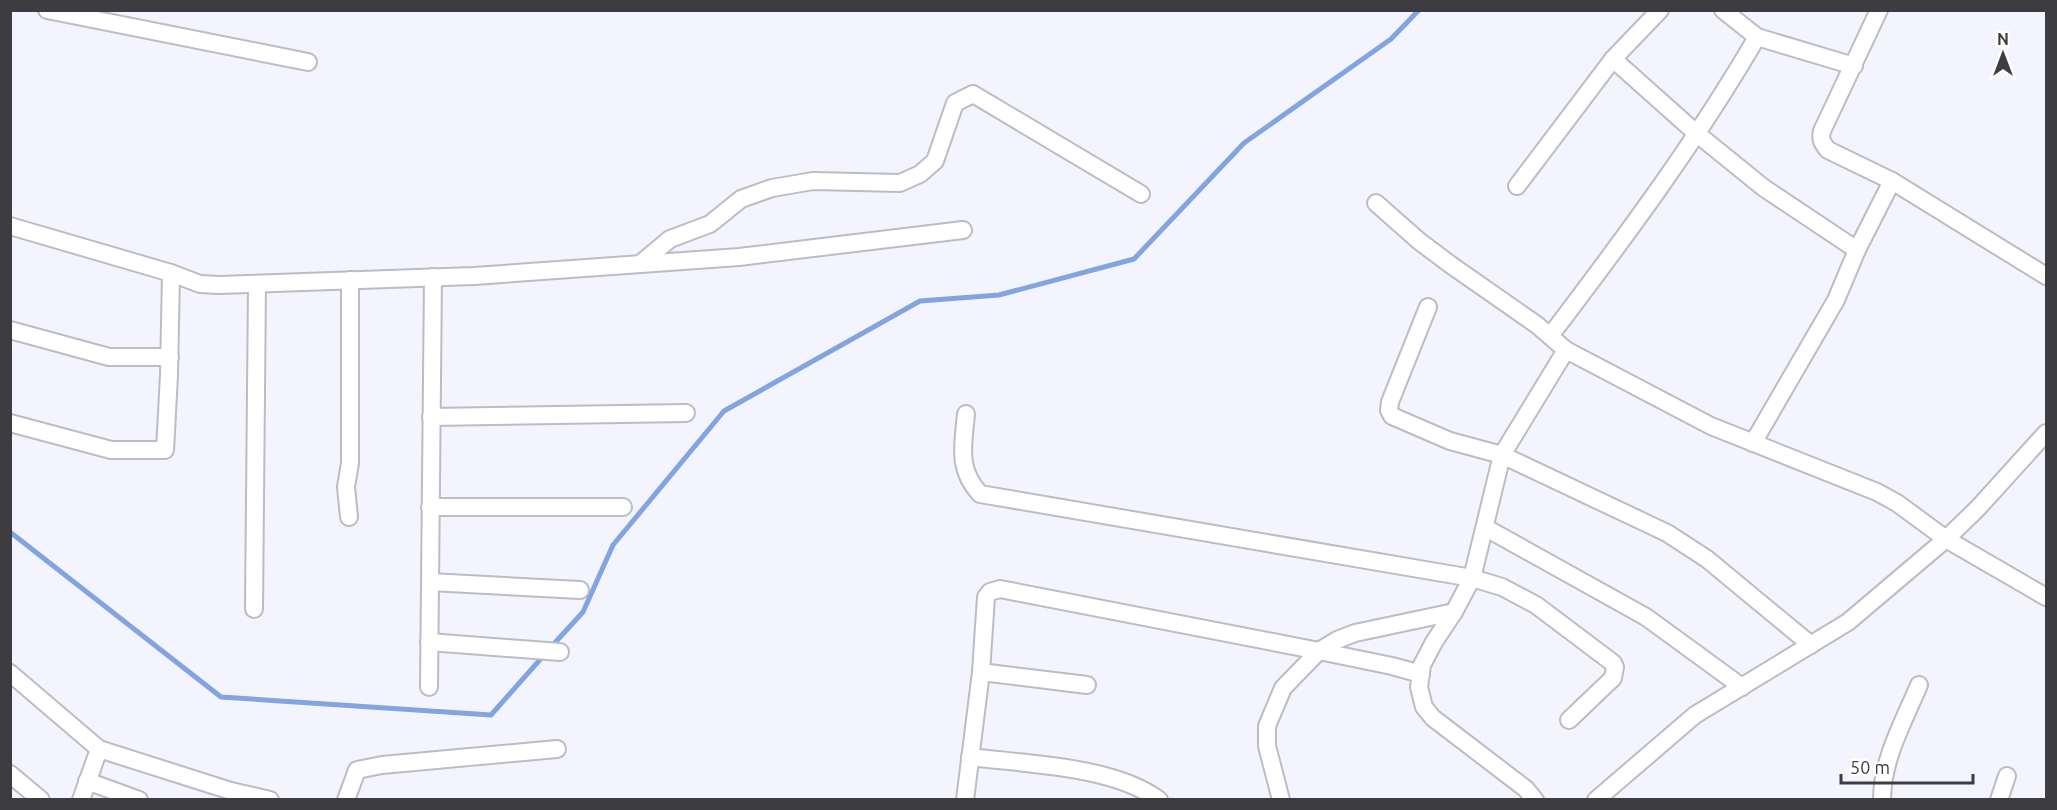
<svg xmlns="http://www.w3.org/2000/svg" width="2057" height="810" viewBox="0 0 2057 810" font-family="Ubuntu,sans-serif">
	<style>
		.lines { fill: none; stroke-linecap: round; stroke-linejoin: round }
		.stream { stroke: #82a4e0; stroke-width: 5 }
		.minor-casing { stroke: #bcbcc7; stroke-width: 20 }
		.minor { stroke: #fff; stroke-width: 16 }
	</style>
	<rect width="100%" height="100%" fill="#f4f4fe"/>
	<g class="lines">
		<g class="stream">
			<polyline points="10,532 221,697 491,715 545,654"/>
			<polyline points="551,647 583,612 613,545 724,411 920,301 999,295 1134,259 1244,143 1391,39 1419,10"/>
		</g>
		<g class="minor-casing">
			<g id="minor">
				<polyline points="47,10 308,62"/>
				<polyline points="1723,10 1757,37 1854,66"/>
				<path d="M 1879,10 L 1822,131 C 1820,139 1822,143 1828,150 L 1892,181 L 2046,276"/>
				<polyline points="1613,59 1696,133 1764,188 1857,250"/>
				<polyline points="1517,186 1613,59 1660,10"/>
				<polyline points="1376,203 1419,241 1451,265 1537,325 1566,350 1711,426 1877,492 1897,503 1946,539 2046,597"/>
				<polyline points="10,226 171,273 200,284 219,285 474,276 739,257 963,230"/>
				<polyline points="640,264 670,239 710,224 741,199 772,188 813,181 900,183 920,174 935,161 955,103 973,94 1141,194"/>
				<polyline points="1428,307 1390,402 1389,410 1392,416 1450,441 1502,455 1667,533 1707,559 1811,645"/>
				<polyline points="10,330 109,357 170,357"/>
				<path d="M 1550,336 C 1623,240 1696,142 1757,37"/>
				<path d="M 966,414 C 963,446 957,469 980,494 L 1472,578 L 1502,587 L 1536,605 L 1613,663 L 1615,667 L 1613,678 L 1569,720"/>
				<polyline points="431,417 686,413"/>
				<polyline points="10,423 111,450 165,450 169,375 171,273"/>
				<polyline points="1753,443 1836,300 1857,250 1892,181"/>
				<polyline points="430,507 623,507"/>
				<polyline points="349,517 346,487 350,463 350,280"/>
				<polyline points="1486,528 1646,617 1742,687"/>
				<polyline points="430,582 580,590"/>
				<polyline points="254,609 257,284"/>
				<polyline points="429,642 560,652"/>
				<polyline points="981,672 1087,685"/>
				<polyline points="10,673 99,749"/>
				<polyline points="429,687 433,277"/>
				<path d="M 970,757 C 1026,764 1114,766 1159,800"/>
				<polyline points="10,774 41,800"/>
				<polyline points="87,781 139,800"/>
				<polyline points="81,800 99,749 231,791 270,800"/>
				<polyline points="346,800 357,770 382,765 557,749"/>
				<polyline points="965,800 981,672 986,597 990,592 1000,589 1319,651 1392,666 1421,674"/>
				<polyline points="1281,800 1267,746 1267,726 1283,688 1319,651 1337,640 1355,633 1454,612"/>
				<polyline points="1535,800 1526,789 1433,718 1424,707 1419,687 1422,665 1434,642 1454,612 1472,578 1502,455 1566,350"/>
				<polyline points="1596,800 1695,715 1848,622 1946,539 1978,508 2046,433"/>
				<path d="M 1882,800 C 1882,759 1904,721 1919,685"/>
				<polyline points="1999,800 2007,776"/>
			</g>
		</g>
		<use href="#minor" class="minor"/>
	</g>
	<rect width="2057" height="810" fill="none" stroke="#3c3c41" stroke-width="24"/>
	<g transform="translate(2003 54)" stroke="#ffffff" stroke-width="4.5" paint-order="stroke">
	<path d="M0-4.5L10 22L0 15L-10 22Z" fill="#3c3c41"/>
	<text y="-9" font-size="16" font-weight="bold" text-anchor="middle" fill="#3c3c41">N</text>
	</g>
	<path d="M1841 774v9h132v-9" fill="none" stroke="#3c3c41" stroke-width="3"/>
	<text x="1850" y="774" font-size="18" fill="#3c3c41" stroke="#ffffff" stroke-width="4.5" paint-order="stroke">50 m</text>
</svg>
